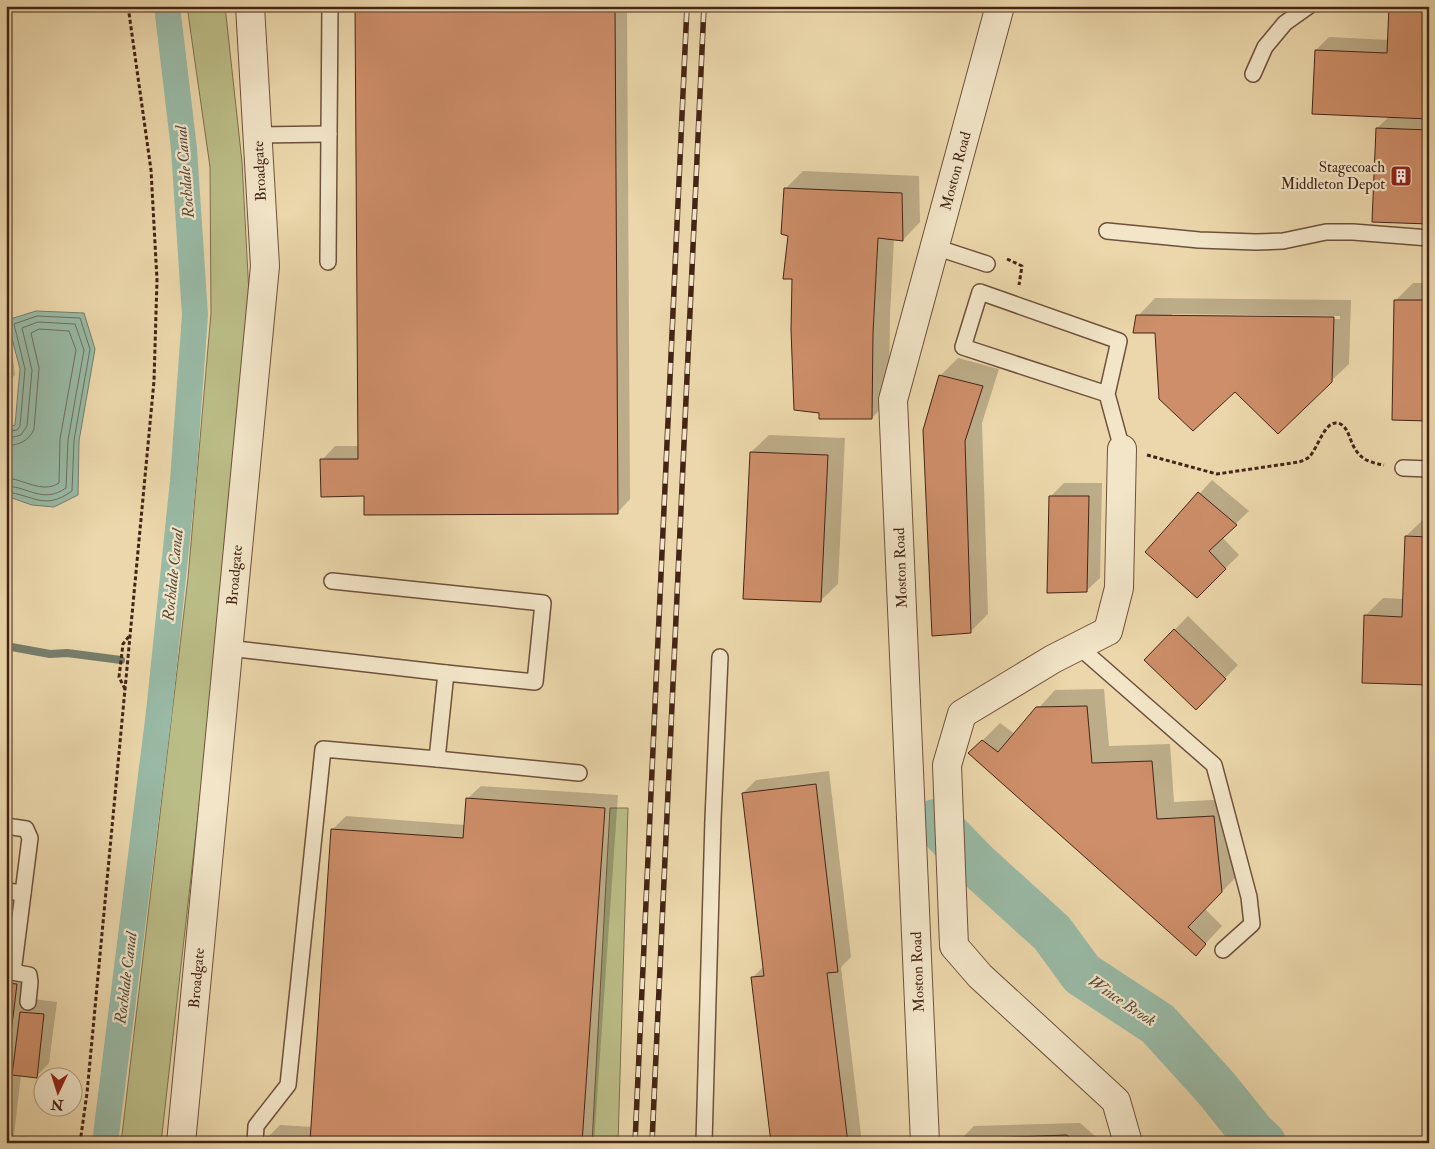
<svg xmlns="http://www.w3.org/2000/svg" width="1435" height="1149" viewBox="0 0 1435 1149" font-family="'IM FELL Double Pica',serif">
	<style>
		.green { fill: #bbbd87; stroke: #80704e }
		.water { fill: #99baa6; stroke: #777e6c }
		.shadow { fill: #0003; fill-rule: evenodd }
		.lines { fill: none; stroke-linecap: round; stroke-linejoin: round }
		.shore { stroke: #6e6f5e; stroke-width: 1 }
		.stream { stroke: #777e6c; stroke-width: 8 }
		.canal { stroke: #99baa6; stroke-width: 26 }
		.river { stroke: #99baa6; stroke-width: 46 }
		.building { fill: #cd8e69; stroke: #442416 }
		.service-casing { stroke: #6e513b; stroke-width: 18 }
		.minor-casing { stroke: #6e513b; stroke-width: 30 }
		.tertiary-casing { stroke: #6e513b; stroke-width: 30 }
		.path { stroke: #442416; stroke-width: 3; stroke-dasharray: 4 2.5; stroke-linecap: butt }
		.service { stroke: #f2e5c8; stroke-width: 15 }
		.minor { stroke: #f2e5c8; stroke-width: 28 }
		.tertiary { stroke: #f2e5c8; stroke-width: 28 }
		.rail-casing { stroke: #442416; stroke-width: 5.5 }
		.rail { stroke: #f2e5c8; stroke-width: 4; stroke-dasharray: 11; stroke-linecap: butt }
		.labels { text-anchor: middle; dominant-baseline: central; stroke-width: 4.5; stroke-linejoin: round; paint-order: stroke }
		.poi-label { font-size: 15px; fill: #442416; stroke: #f2e5c8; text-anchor: end }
		.street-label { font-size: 15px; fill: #442416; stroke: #f2e5c8 }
		.water-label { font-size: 16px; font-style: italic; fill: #594a3a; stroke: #f2e5c8 }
	</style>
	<rect width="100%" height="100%" fill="#ebd7ab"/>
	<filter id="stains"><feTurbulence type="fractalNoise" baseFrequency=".004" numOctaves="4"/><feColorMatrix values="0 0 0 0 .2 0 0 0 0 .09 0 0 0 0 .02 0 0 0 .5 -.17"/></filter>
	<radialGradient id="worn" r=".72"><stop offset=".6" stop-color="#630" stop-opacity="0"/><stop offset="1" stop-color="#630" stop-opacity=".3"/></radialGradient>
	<g class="green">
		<polygon points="187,6 225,6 242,162 250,313 219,629 161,1143 121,1143 188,578 211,313 210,167"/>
		<polygon points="610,808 628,808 618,1143 592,1143"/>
	</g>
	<polygon class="water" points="36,311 84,313 95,349 79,441 78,495 54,507 32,505 6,496 6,428 15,425 20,369 7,320"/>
	<g class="shadow">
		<polygon points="357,6 627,6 630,499 617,513 366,495 322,460 335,446 359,446"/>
		<polygon points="1429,6 1429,223 1377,128 1390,116 1316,50 1329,37 1389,40"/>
		<polygon points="803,171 919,176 920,222 903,240 894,239 890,315 889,400 872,418 793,278 785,189"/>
		<polygon points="1413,283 1429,283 1429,420 1396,300"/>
		<path d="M 1155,298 L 1351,300 L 1349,364 L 1331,381 L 1235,390 L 1157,332 L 1138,316 ZM 1172,314 L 1340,316 L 1340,319 L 1172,317 Z"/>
		<polygon points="6,299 15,375 6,383"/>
		<polygon points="958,358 999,369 982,423 988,614 970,632 940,376"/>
		<polygon points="769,435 845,438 838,584 820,601 751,452"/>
		<polygon points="1212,480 1249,511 1222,537 1239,555 1196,597 1147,552"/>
		<polygon points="1064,483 1102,483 1100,578 1086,591 1050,497"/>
		<polygon points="1424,519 1429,519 1429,684 1365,616 1383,598 1404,599 1406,536"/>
		<polygon points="1188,616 1238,665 1196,708 1146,659"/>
		<polygon points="1104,689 1109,746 1170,744 1174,802 1231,799 1239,874 1205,909 1222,926 1196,954 970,753 1000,723 1015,734 1055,690"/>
		<polygon points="829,771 851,957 841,967 862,1143 772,1143 752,978 764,966 743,793 756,780"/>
		<polygon points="481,786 618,795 594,1143 267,1143 267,1138 280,1125 312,1127 332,830 346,816 465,825 467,799"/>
		<polygon points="6,964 34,967 30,1004 34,999 57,1002 49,1063 36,1077 21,1075 13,1143 6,1143"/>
		<polygon points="1080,1123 1103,1143 961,1143 961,1139 974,1126"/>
		<polygon points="22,1136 46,1139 45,1143 15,1143"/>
	</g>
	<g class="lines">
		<g class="shore">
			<path d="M 6,432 L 17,430 L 20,426 L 25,369 L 14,324 L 37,316 L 80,318 L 90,349 L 74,440 L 72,491 C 44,511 34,495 6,492"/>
			<path d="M 6,439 L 21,435 L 27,426 L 32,370 L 22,328 L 38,322 L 75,324 L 84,350 L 68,440 L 66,488 C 42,504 30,487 6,486"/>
			<path d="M 6,446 C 19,445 29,441 34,429 L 39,368 L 31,333 L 39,329 L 69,331 L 76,350 L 60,439 L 59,483 C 42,494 24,479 6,478"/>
		</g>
		<polyline class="stream" points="6,646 50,654 67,653 121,660"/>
		<polyline class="canal" points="105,1143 159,712 183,481 195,315 184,149 167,6"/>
		<polyline class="river" points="935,822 977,865 1052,933 1082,974 1158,1024 1216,1088 1253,1134 1263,1143"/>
	</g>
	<g class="building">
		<polygon points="355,6 615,6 618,514 364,515 364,496 321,497 320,459 358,459"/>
		<polygon points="1389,6 1429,6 1429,119 1312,114 1315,50 1387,53"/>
		<polygon points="1376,128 1429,130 1429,224 1372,222"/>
		<polygon points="784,188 902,193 903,241 878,238 873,333 872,419 819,419 819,413 794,410 791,330 792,279 783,279 788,236 781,234"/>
		<polygon points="1394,300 1429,300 1429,421 1392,420"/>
		<polygon points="1136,315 1334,317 1332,382 1278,434 1235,392 1193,431 1159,399 1155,333 1133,333"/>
		<polygon points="939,375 983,386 965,441 971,633 932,636 923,430"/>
		<polygon points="750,452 828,455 821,602 743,599"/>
		<polygon points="1198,492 1237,525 1209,551 1226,569 1197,598 1145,552"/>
		<polygon points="1049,496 1089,496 1087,592 1047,593"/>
		<polygon points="1405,536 1429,537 1429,685 1362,683 1364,615 1402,617"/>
		<polygon points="1174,629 1226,679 1196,710 1144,660"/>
		<polygon points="1087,706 1092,763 1152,761 1157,819 1214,816 1222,892 1188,927 1206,944 1196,956 968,753 982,740 998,752 1036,707"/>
		<polygon points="816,784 838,972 827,973 848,1143 771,1143 751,977 764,976 742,793"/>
		<polygon points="466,798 605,808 582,1143 265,1143 266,1137 310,1141 331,829 463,838"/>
		<polygon points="6,983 17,984 6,1075"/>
		<polygon points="20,1012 44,1014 37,1078 12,1075"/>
		<polygon points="1067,1135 1075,1143 960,1143 960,1139"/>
	</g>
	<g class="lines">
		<g class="service-casing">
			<g id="service">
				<polyline points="1253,74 1265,47 1285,23 1309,6"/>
				<polyline points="257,135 329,134"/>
				<polyline points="1107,231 1199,240 1256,242 1283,241 1326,232 1353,232 1429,238"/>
				<polyline points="935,247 987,264"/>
				<polyline points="328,262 330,6"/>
				<polyline points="1107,394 963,347 980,292 1119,341 1107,394 1122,449"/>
				<polyline points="1403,468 1429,469"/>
				<polyline points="332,581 543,603 535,682 446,673"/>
				<polyline points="1078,646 1214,765 1249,897 1252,924 1223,950"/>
				<polyline points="228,648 446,673 437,759 323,749 288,1085 256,1126 255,1143"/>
				<polyline points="437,759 579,773"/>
				<polyline points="6,826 26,829 30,838 13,972"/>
				<polyline points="6,891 23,893"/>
				<polyline points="6,971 29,975 30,982 28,1002"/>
				<polyline points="704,1143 713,819 720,657"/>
			</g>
		</g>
		<g class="minor-casing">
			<g id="minor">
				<polyline points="1122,449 1119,588 1108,631 1053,659 962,714 947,765 954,946 980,976 1116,1101 1128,1143"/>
				<polyline points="925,1143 893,400 1000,6"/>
			</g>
		</g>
		<g class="tertiary-casing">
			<polyline id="tertiary" points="181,1143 265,266 250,6"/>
		</g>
		<g class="path">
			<polyline points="1007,259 1022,266 1019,285"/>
			<path d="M 1147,455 L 1217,474 L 1299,462 C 1302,461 1307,459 1309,457 C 1318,449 1326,414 1342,425 C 1347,429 1348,433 1350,438 C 1357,457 1365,462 1384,465"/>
			<polyline points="125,689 119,677 123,644 130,635"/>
			<polyline points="80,1143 87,1093 154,381 157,280 151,170 128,6"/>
		</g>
		<use href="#service" class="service"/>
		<use href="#minor" class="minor"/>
		<use href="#tertiary" class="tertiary"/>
		<g class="rail-casing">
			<g id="rail">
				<polyline points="635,1143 687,6"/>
				<polyline points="652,1143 704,6"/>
			</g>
		</g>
		<use href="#rail" class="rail"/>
	</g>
	<defs>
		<g id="building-square" transform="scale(1.125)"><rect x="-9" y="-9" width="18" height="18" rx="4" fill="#8f2418" stroke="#f2e5c8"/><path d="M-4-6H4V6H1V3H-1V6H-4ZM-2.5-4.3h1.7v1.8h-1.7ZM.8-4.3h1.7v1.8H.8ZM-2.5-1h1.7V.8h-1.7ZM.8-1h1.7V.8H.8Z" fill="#fff"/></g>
	</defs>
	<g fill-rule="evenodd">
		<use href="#building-square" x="1401" y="176"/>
	</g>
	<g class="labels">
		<g class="poi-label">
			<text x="1385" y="167">Stagecoach<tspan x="1385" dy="17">Middleton Depot</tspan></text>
		</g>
		<g class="street-label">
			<text transform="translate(260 171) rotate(-93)">Broadgate</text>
			<text transform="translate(956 171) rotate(-75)">Moston Road</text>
			<text transform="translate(901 568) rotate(-92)">Moston Road</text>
			<text transform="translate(235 575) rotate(-85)">Broadgate</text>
			<text transform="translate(918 972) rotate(-92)">Moston Road</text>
			<text transform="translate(197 978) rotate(-85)">Broadgate</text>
		</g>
		<g class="water-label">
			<text transform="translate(185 172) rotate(-95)">Rochdale Canal</text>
			<text transform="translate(173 575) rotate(-84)">Rochdale Canal</text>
			<text transform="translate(126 978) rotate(-83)">Rochdale Canal</text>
			<text transform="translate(1122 1001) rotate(34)">Wince Brook</text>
		</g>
	</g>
	<rect width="1435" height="1149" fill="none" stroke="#ebd7ab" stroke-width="25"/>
	<rect x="8" y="8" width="1420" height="1134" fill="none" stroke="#442416" stroke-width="2.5"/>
	<rect x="12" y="12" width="1410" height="1124" fill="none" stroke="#442416"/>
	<g transform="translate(58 1092) rotate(184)"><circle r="24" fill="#f2e5c8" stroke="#ac9881"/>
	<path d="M0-4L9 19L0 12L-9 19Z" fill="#8f2418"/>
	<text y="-8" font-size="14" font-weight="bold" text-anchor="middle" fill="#442416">N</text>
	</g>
	<rect width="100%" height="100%" filter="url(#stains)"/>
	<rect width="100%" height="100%" fill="url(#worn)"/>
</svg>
